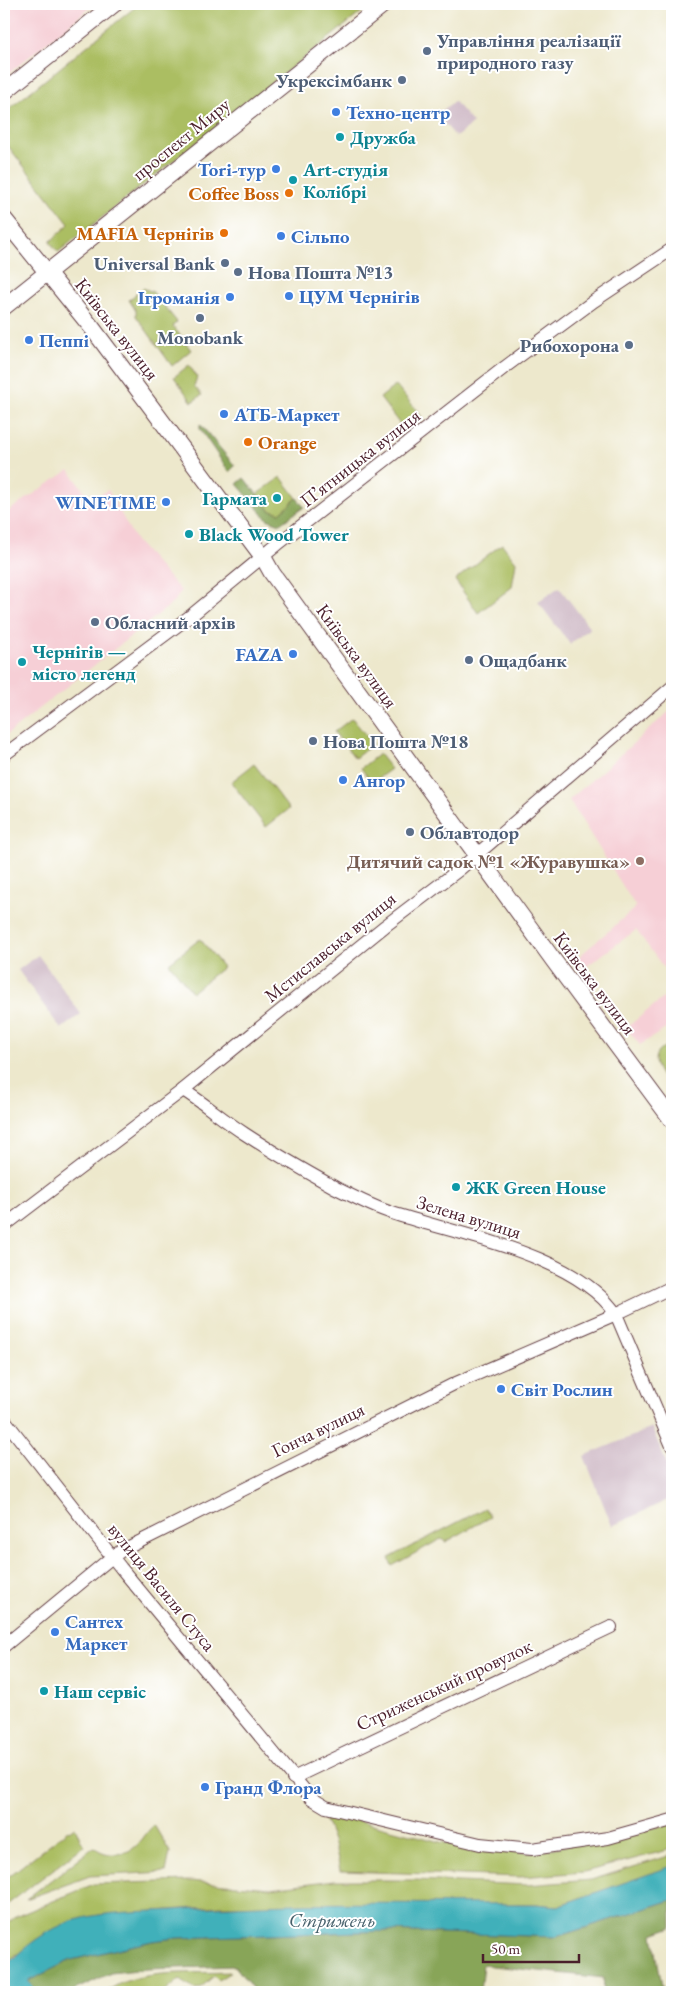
<svg xmlns="http://www.w3.org/2000/svg" width="676" height="1996" viewBox="0 0 676 1996" font-family="'EB Garamond',serif">
	<style>
		.built { fill: #f6cfd6 }
		.industrial { fill: #d1bdc9 }
		.green { fill: #abbe62; stroke: #7a6e46 }
		.forest { fill: #88a558; stroke: #696242 }
		.water { fill: #40b0ba; stroke: #456872 }
		.lines { fill: none; stroke-linecap: round; stroke-linejoin: round }
		.minor-casing { stroke: #623d43; stroke-width: 14 }
		.major-casing { stroke: #623d43; stroke-width: 18 }
		.minor { stroke: #fff; stroke-width: 12 }
		.major { stroke: #fff; stroke-width: 16 }
		.service-dot { fill: #5c6f8a; stroke: #fff; stroke-width: 2 }
		.shop-dot { fill: #3f7fe0; stroke: #fff; stroke-width: 2 }
		.culture-dot { fill: #0f9aa8; stroke: #fff; stroke-width: 2 }
		.food-dot { fill: #e8710a; stroke: #fff; stroke-width: 2 }
		.education-dot { fill: #8d6e63; stroke: #fff; stroke-width: 2 }
		.labels { text-anchor: middle; dominant-baseline: central; stroke-width: 4; stroke-linejoin: round; paint-order: stroke }
		.service-label { font-size: 19px; font-weight: bold; fill: #4e5e75; stroke: #fff; text-anchor: start }
		.shop-label { font-size: 19px; font-weight: bold; fill: #366cbe; stroke: #fff; text-anchor: start }
		.culture-label { font-size: 19px; font-weight: bold; fill: #0d838f; stroke: #fff; text-anchor: start }
		.street-label { font-size: 19px; fill: #4a1f2b; stroke: #fff }
		.food-label { font-size: 19px; font-weight: bold; fill: #c56008; stroke: #fff; text-anchor: end }
		.education-label { font-size: 19px; font-weight: bold; fill: #785e54; stroke: #fff; text-anchor: end }
		.water-label { font-size: 20px; font-style: italic; fill: #46606b; stroke: #fff }
	</style>
	<rect width="100%" height="100%" fill="#fff"/>
	<filter id="ink" filterUnits="userSpaceOnUse"><feTurbulence type="fractalNoise" baseFrequency=".02" numOctaves="2"/><feDisplacementMap in="SourceGraphic" scale="10" xChannelSelector="R" yChannelSelector="G"/><feConvolveMatrix kernelMatrix="1 2 1 2 8 2 1 2 1" color-interpolation-filters="sRGB"/></filter>
	<filter id="wash" filterUnits="userSpaceOnUse"><feTurbulence type="fractalNoise" baseFrequency=".0096" numOctaves="4" result="noise"/><feDisplacementMap in="SourceGraphic" scale="20" xChannelSelector="R" yChannelSelector="G"/><feGaussianBlur stdDeviation="1.12" result="paint"/><feColorMatrix in="noise" values="0 0 0 0 0 0 0 0 0 0 0 0 0 0 0 0 0 1.4 0 .05"/><feComposite in="paint" operator="in"/></filter>
	<g filter="url(#wash)">
		<rect width="100%" height="100%" fill="#ede8cc"/>
		<g class="built">
			<polygon points="4,4 95,4 4,77"/>
			<polygon points="69,470 91,500 108,490 136,541 181,591 174,602 4,737 4,514"/>
			<polygon points="672,709 672,979 636,930 583,969 576,959 636,907 569,800"/>
			<polygon points="672,991 672,1025 640,1045 626,1028"/>
		</g>
		<g class="industrial">
			<polygon points="454,101 473,123 456,137 437,115"/>
			<polygon points="559,587 590,628 570,644 538,602"/>
			<polygon points="38,955 81,1014 61,1029 18,970"/>
			<polygon points="652,1428 672,1477 672,1498 612,1526 584,1456"/>
		</g>
		<g class="green">
			<polygon points="139,4 372,4 58,252 50,242 69,224 4,141 4,113"/>
			<polygon points="143,288 153,292 177,322 173,326 191,350 172,366 136,316 136,311 129,300"/>
			<polygon points="189,365 197,377 194,386 202,395 192,402 174,377"/>
			<polygon points="396,385 422,417 405,431 380,398"/>
			<polygon points="281,477 297,498 280,513 270,510 257,494"/>
			<polygon points="502,544 516,562 512,587 478,613 455,580"/>
			<polygon points="352,718 373,744 355,758 334,732"/>
			<polygon points="379,754 391,769 372,783 361,768"/>
			<polygon points="254,764 289,809 266,827 231,782"/>
			<polygon points="200,939 223,967 192,992 169,963"/>
			<path d="M 672,1042 L 672,1091 C 666,1081 647,1062 659,1051 C 663,1047 668,1045 672,1042 Z"/>
			<polygon points="485,1508 490,1517 446,1542 441,1539 392,1566 389,1558"/>
			<path d="M 319,1810 L 440,1842 L 478,1849 L 530,1853 L 672,1824 L 672,1849 L 584,1872 L 521,1877 L 340,1871 C 336,1847 331,1831 319,1810 Z"/>
			<path d="M 154,1825 L 170,1852 L 166,1872 L 90,1876 L 26,1899 L 94,1847 C 107,1858 127,1856 138,1844 C 144,1838 147,1831 154,1825 Z"/>
			<polygon points="75,1827 81,1841 85,1845 4,1907 4,1880 68,1830 69,1831"/>
			<polygon points="672,1855 672,1867 557,1906 536,1904 220,1906 105,1915 15,1955 4,1968 4,1926 15,1917 94,1884 190,1881 271,1888 335,1880 415,1880 527,1885 591,1880"/>
			<path d="M 231,1972 L 218,1980 L 214,1976 L 200,1988 L 194,1989 L 185,1984 L 180,1979 L 165,1992 L 129,1992 L 126,1990 L 123,1992 L 106,1992 C 136,1968 193,1974 231,1972 Z"/>
		</g>
		<g class="forest">
			<polygon points="200,424 235,466 229,472 200,429"/>
			<polygon points="244,478 270,510 280,513 297,498 304,507 280,524 267,519 237,484"/>
			<polygon points="672,1900 672,1927 653,1934 663,1992 603,1992 604,1978 483,1965 480,1992 255,1992 235,1966 147,1969 111,1973 70,1992 39,1992 28,1981 71,1960 152,1941 177,1938 387,1931 556,1937"/>
		</g>
		<path class="water" d="M 672,1866 L 672,1900 L 556,1937 L 387,1931 L 177,1938 L 152,1941 L 71,1960 L 28,1981 L 35,1988 L 25,1992 L 4,1992 L 4,1968 C 23,1947 47,1929 75,1920 C 106,1911 141,1912 173,1910 C 293,1900 415,1904 536,1904 L 557,1906 Z"/>
	</g>
	<g filter="url(#ink)">
		<g class="lines">
			<g class="minor-casing">
				<g id="minor">
					<polyline points="4,755 193,614 278,544 505,367 594,301 672,249"/>
					<path d="M 183,1090 C 204,1103 223,1120 245,1134 C 274,1153 305,1171 336,1188 C 354,1197 373,1207 392,1213 C 459,1235 575,1254 616,1314 L 672,1446"/>
					<polyline points="4,1226 183,1090 385,926 460,869 672,687"/>
					<polyline points="4,1419 121,1568 311,1798 326,1807 480,1844 532,1849 608,1838 672,1820"/>
					<polyline points="4,1646 112,1557 121,1551 454,1384 616,1314 672,1287"/>
					<polyline points="293,1778 611,1627"/>
				</g>
			</g>
			<g class="major-casing">
				<g id="major">
					<polyline points="4,92 114,4"/>
					<polyline points="4,219 93,329 263,557 272,573 554,961 672,1120"/>
					<polyline points="4,307 384,4"/>
				</g>
			</g>
			<use href="#minor" class="minor"/>
			<use href="#major" class="major"/>
		</g>
	</g>
	<g class="service-dot">
		<circle cx="427" cy="51" r="5"/>
		<circle cx="402" cy="80" r="5"/>
		<circle cx="225" cy="263" r="5"/>
		<circle cx="238" cy="272" r="5"/>
		<circle cx="200" cy="318" r="5"/>
		<circle cx="629" cy="345" r="5"/>
		<circle cx="95" cy="622" r="5"/>
		<circle cx="469" cy="660" r="5"/>
		<circle cx="313" cy="741" r="5"/>
		<circle cx="410" cy="832" r="5"/>
	</g>
	<g class="shop-dot">
		<circle cx="336" cy="112" r="5"/>
		<circle cx="276" cy="169" r="5"/>
		<circle cx="281" cy="236" r="5"/>
		<circle cx="289" cy="296" r="5"/>
		<circle cx="230" cy="297" r="5"/>
		<circle cx="29" cy="340" r="5"/>
		<circle cx="224" cy="414" r="5"/>
		<circle cx="166" cy="502" r="5"/>
		<circle cx="293" cy="654" r="5"/>
		<circle cx="343" cy="780" r="5"/>
		<circle cx="501" cy="1389" r="5"/>
		<circle cx="55" cy="1632" r="5"/>
		<circle cx="205" cy="1787" r="5"/>
	</g>
	<g class="culture-dot">
		<circle cx="340" cy="137" r="5"/>
		<circle cx="293" cy="180" r="5"/>
		<circle cx="277" cy="498" r="5"/>
		<circle cx="189" cy="534" r="5"/>
		<circle cx="22" cy="662" r="5"/>
		<circle cx="456" cy="1187" r="5"/>
		<circle cx="44" cy="1691" r="5"/>
	</g>
	<g class="food-dot">
		<circle cx="289" cy="193" r="5"/>
		<circle cx="224" cy="233" r="5"/>
		<circle cx="248" cy="442" r="5"/>
	</g>
	<circle class="education-dot" cx="640" cy="861" r="5"/>
	<g class="labels">
		<g class="service-label">
			<text x="437" y="40">Управління реалізації<tspan x="437" dy="22">природного газу</tspan></text>
			<text x="392" y="80" text-anchor="end">Укрексімбанк</text>
			<text x="215" y="263" text-anchor="end">Universal Bank</text>
			<text x="248" y="272">Нова Пошта №13</text>
			<text x="200" y="337" text-anchor="middle">Monobank</text>
			<text x="619" y="345" text-anchor="end">Рибохорона</text>
			<text x="105" y="622">Обласний архів</text>
			<text x="479" y="660">Ощадбанк</text>
			<text x="323" y="741">Нова Пошта №18</text>
			<text x="420" y="832">Облавтодор</text>
		</g>
		<g class="shop-label">
			<text x="346" y="112">Техно-центр</text>
			<text x="266" y="169" text-anchor="end">Tori-тур</text>
			<text x="291" y="236">Сільпо</text>
			<text x="299" y="296">ЦУМ Чернігів</text>
			<text x="220" y="297" text-anchor="end">Ігроманія</text>
			<text x="39" y="340">Пеппі</text>
			<text x="234" y="414">АТБ-Маркет</text>
			<text x="156" y="502" text-anchor="end">WINETIME</text>
			<text x="283" y="654" text-anchor="end">FAZA</text>
			<text x="353" y="780">Ангор</text>
			<text x="511" y="1389">Свiт Рослин</text>
			<text x="65" y="1621">Сантех<tspan x="65" dy="22">Маркет</tspan></text>
			<text x="215" y="1787">Гранд Флора</text>
		</g>
		<g class="culture-label">
			<text x="350" y="137">Дружба</text>
			<text x="303" y="169">Art-студія<tspan x="303" dy="22">Колібрі</tspan></text>
			<text x="267" y="498" text-anchor="end">Гармата</text>
			<text x="199" y="534">Black Wood Tower</text>
			<text x="32" y="651">Чернігів —<tspan x="32" dy="22">місто легенд</tspan></text>
			<text x="466" y="1187">ЖК Green House</text>
			<text x="54" y="1691">Наш сервіс</text>
		</g>
		<g class="street-label">
			<text transform="translate(181 139) rotate(-39)">проспект Миру</text>
			<text transform="translate(117 329) rotate(52)">Київська вулиця</text>
			<text transform="translate(360 458) rotate(-38)">Пʼятницька вулиця</text>
			<text transform="translate(357 656) rotate(54)">Київська вулиця</text>
			<text transform="translate(330 947) rotate(-39)">Мстиславська вулиця</text>
			<text transform="translate(595 983) rotate(53)">Київська вулиця</text>
			<text transform="translate(469 1217) rotate(17)">Зелена вулиця</text>
			<text transform="translate(318 1430) rotate(-26)">Гонча вулиця</text>
			<text transform="translate(162 1587) rotate(51)">вулиця Василя Стуса</text>
			<text transform="translate(444 1685) rotate(-25)">Стриженський провулок</text>
		</g>
		<g class="food-label">
			<text x="279" y="193">Coffee Boss</text>
			<text x="214" y="233">MAFIA Чернігів</text>
			<text x="258" y="442" text-anchor="start">Orange</text>
		</g>
		<g class="education-label">
			<text x="630" y="861">Дитячий садок №1 «Журавушка»</text>
		</g>
		<g class="water-label">
			<text x="332" y="1920">Стрижень</text>
		</g>
	</g>
	<rect width="676" height="1996" fill="none" stroke="#fff" stroke-width="20"/>
	<path d="M483 1954v8h96v-8" fill="none" stroke="#4a1f2b" stroke-width="2.5"/>
	<text x="491" y="1954" font-size="15" fill="#4a1f2b" stroke="#ffffff" stroke-width="4" paint-order="stroke">50 m</text>
</svg>
